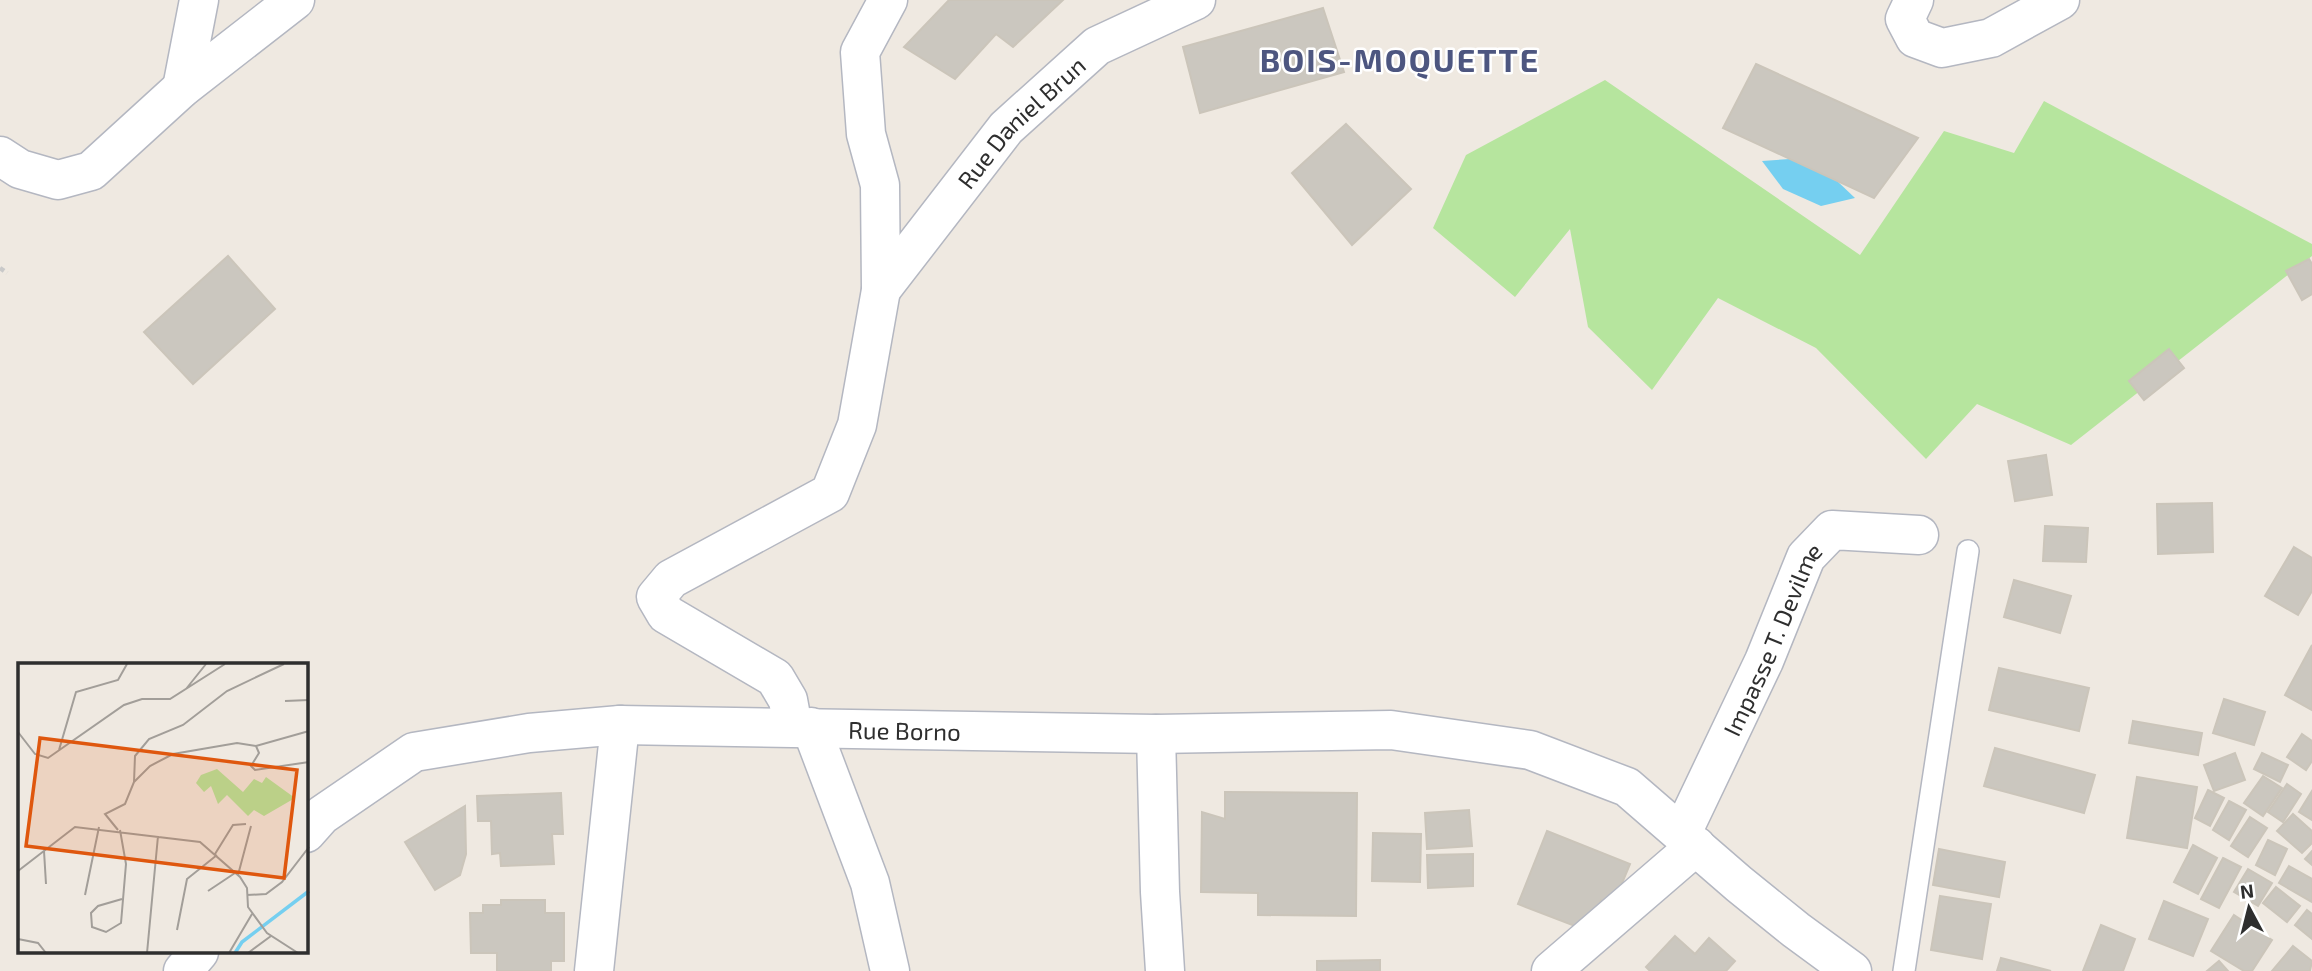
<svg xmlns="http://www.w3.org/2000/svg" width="2312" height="971" viewBox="0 0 2312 971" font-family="'Exo 2',sans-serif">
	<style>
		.green { fill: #b6e59e }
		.water { fill: #75cff0 }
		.building { fill: #cbc7bf; stroke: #cbc5ba; stroke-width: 2 }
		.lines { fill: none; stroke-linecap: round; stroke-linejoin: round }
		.service-casing { stroke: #b4b7c1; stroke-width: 24 }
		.minor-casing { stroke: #b4b7c1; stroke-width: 41 }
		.path { stroke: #c9c9c9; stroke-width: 4.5; stroke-dasharray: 5 3.5; stroke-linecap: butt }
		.service { stroke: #fff; stroke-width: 21 }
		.minor { stroke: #fff; stroke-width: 38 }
		.labels { text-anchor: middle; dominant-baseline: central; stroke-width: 5; stroke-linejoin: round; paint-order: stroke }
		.street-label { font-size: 24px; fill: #2e2e2e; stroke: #fff }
		.district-label { font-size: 32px; font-weight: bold; letter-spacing: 2px; fill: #4d5680; stroke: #fff }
		.inset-river { fill: none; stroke: #75cff0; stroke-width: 3.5 }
		.inset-road { fill: none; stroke: #a29e99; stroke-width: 2 }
		.view { fill: #df570e; fill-opacity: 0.15; stroke: #df570e; stroke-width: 3.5 }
		.inset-edge { fill: none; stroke: #2e2e2e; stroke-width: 3.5 }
	</style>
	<rect width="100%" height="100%" fill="#efe9e1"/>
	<polygon class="green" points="1605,80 1860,255 1944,131 2014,153 2044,101 2312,244 2312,256 2071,445 1977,404 1926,459 1816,348 1718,298 1652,390 1588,327 1570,229 1515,297 1433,228 1466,155"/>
	<polygon class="water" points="1790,159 1835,179 1855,198 1821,206 1783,189 1762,161"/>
	<g class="building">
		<polygon points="949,0 1063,0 1013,47 996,34 955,79 904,47"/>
		<polygon points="1323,8 1344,72 1200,113 1183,47"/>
		<polygon points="1756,64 1918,138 1874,198 1723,128"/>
		<polygon points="1346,124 1411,189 1352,245 1292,173"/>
		<polygon points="228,256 275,309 193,384 144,332"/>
		<polygon points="2309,259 2312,264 2312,294 2302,300 2286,271"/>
		<polygon points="2169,349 2184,368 2144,400 2129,381"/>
		<polygon points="2046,455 2052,495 2015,501 2008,461"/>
		<polygon points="2212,503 2213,552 2158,554 2157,504"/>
		<polygon points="2045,526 2088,528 2086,562 2043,561"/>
		<polygon points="2294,547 2312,558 2312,591 2298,615 2265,596"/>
		<polygon points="2014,580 2071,596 2060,633 2004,617"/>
		<polygon points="2312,645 2312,710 2285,695"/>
		<polygon points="1999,668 2089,688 2079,731 1989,710"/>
		<polygon points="2224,699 2265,712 2254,745 2213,733"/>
		<polygon points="2133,721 2202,733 2198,755 2129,743"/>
		<polygon points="2302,734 2312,741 2312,761 2306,770 2287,757"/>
		<polygon points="1995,748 2095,775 2084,813 1984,786"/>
		<polygon points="2235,753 2245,780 2214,791 2204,765"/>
		<polygon points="2262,753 2288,765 2280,782 2254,769"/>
		<polygon points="2263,776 2282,788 2263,816 2244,803"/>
		<polygon points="2137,777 2197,787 2187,848 2127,838"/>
		<polygon points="2287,784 2301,794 2283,822 2268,812"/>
		<polygon points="2208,790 2224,798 2210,826 2195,818"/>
		<polygon points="2312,791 2312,820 2299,812"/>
		<polygon points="1225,792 1357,793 1356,916 1258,915 1258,893 1201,892 1202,812 1225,819"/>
		<polygon points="561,793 563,834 552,834 554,864 501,866 500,853 492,854 491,821 478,821 477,796"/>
		<polygon points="2229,801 2246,810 2229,840 2213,830"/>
		<polygon points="465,806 466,854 460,875 435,890 405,842"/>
		<polygon points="1469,810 1472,846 1427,849 1425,813"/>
		<polygon points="2293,814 2312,831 2312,843 2302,853 2277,831"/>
		<polygon points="2250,817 2267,828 2248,857 2231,846"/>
		<polygon points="1547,831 1630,864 1613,905 1601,900 1588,931 1518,904"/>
		<polygon points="1373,833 1421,834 1420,882 1372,881"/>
		<polygon points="2268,840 2287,849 2275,875 2256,865"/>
		<polygon points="2193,845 2217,858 2198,894 2174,882"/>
		<polygon points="1939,849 2005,862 1999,897 1933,885"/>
		<polygon points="2312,851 2312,865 2305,859"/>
		<polygon points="1473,854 1473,886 1428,888 1427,855"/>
		<polygon points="2223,858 2241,867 2219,908 2201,899"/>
		<polygon points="2289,866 2312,879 2312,902 2279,883"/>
		<polygon points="2248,869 2272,883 2258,906 2234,892"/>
		<polygon points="2276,887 2300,906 2287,922 2263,903"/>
		<polygon points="1940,896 1991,904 1982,959 1931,950"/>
		<polygon points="501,900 545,900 545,913 564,913 564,961 551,961 551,971 497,971 497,953 471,953 470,913 483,913 483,905 501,905"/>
		<polygon points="2164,901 2208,919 2193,956 2149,939"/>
		<polygon points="2307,910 2312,914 2312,939 2295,925"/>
		<polygon points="2234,915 2272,940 2252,971 2244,971 2211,951"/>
		<polygon points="2101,925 2135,939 2123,971 2083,971"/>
		<polygon points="1675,936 1695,954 1709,938 1735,961 1726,971 1650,971 1646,967"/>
		<polygon points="2293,946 2312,961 2310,971 2272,971"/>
		<polygon points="2001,958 2051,971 1997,971"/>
		<polygon points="1380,960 1380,971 1317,971 1317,961"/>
		<polygon points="2219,961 2228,971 2207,971"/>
	</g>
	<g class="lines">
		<g class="service-casing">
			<polyline id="service" points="1904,971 1968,551"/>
		</g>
		<g class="minor-casing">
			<g id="minor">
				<polyline points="1914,0 1905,19 1915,38 1942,48 1991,38 2060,0"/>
				<polyline points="182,88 199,0"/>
				<polyline points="0,156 20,169 58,180 91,171 182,88 295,0"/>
				<path id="s1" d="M 881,290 L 1006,128 L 1097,46 L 1196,0"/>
				<polyline points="793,727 788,700 775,678 666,614 656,597 671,579 830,493 857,425 881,290 880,185 866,134 860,52 888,0"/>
				<polyline points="811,727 870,883 890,971"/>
				<polyline points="1156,734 1160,892 1165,971"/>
				<path id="s2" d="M 306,833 L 322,815 L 414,752 L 529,733 L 620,725 L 1156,734 L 1391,730 L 1530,750 L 1627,787 L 1739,884 L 1796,930 L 1852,971"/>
				<path id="s3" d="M 1682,833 L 1764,661 L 1806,557 L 1832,530 L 1919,535"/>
				<polyline points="183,971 199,952"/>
				<polyline points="594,971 620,725"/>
				<polyline points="1551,971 1696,846"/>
			</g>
		</g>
		<polyline class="path" points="0,268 7,273"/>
		<use href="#service" class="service"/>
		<use href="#minor" class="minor"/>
	</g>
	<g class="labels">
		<g class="street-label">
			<text stroke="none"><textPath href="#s1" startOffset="219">Rue Daniel Brun</textPath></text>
			<text stroke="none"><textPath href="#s3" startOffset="214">Impasse T. Devilme</textPath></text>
			<text stroke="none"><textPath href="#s2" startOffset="628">Rue Borno</textPath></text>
		</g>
		<g class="district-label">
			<text x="1400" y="59">BOIS-MOQUETTE</text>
		</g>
	</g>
	<g transform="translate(18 663)">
		<rect width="290" height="290" fill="#efe9e1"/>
		<path d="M 199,106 L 225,129 L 236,116 L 244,120 L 248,114 L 277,135 L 246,153 L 236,147 L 230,153 L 209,132 L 200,141 L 193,123 L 186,129 L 178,120 L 183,112 Z" fill="#b6e59e"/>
		<path class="inset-river" d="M 217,290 L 224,279 L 291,228"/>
		<path class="inset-road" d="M 168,26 L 188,1M 267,38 L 291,37M 0,69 L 17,91 L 30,95 L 106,42 L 124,36 L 152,36 L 207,1M 238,83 L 241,90 L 233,103 L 237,107 L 291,99M 41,87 L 58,29 L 100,17 L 109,1M 116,119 L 132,103 L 155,91 L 219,80 L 238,83 L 291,68M 100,167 L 87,151 L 107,141 L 116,119 L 117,93 L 131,76 L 165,62 L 209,28 L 266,1M 102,167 L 108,201 L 103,260 L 88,269 L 74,264 L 73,250 L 80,243 L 104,236M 26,188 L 28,221M 197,191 L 215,162 L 228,161M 0,208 L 57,164 L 182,179 L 222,214 L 229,225 L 230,244 L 249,270 L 280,290M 220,212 L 233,163M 190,228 L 217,210M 67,232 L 81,164M 229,232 L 248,231 L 264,219 L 291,184M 159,267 L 169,216 L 199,192M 0,276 L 20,280 L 28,290M 129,290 L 140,173M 211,290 L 234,251M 230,290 L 253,273"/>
		<path class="view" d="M 22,75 L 279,107 L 266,215 L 8,183 Z"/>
		<rect width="290" height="290" class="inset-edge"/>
	</g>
	<g transform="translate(2249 908) rotate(353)" stroke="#ffffff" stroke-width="5" paint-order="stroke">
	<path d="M0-5L12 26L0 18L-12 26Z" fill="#2e2e2e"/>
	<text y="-10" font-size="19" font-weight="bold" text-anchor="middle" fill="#2e2e2e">N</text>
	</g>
</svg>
